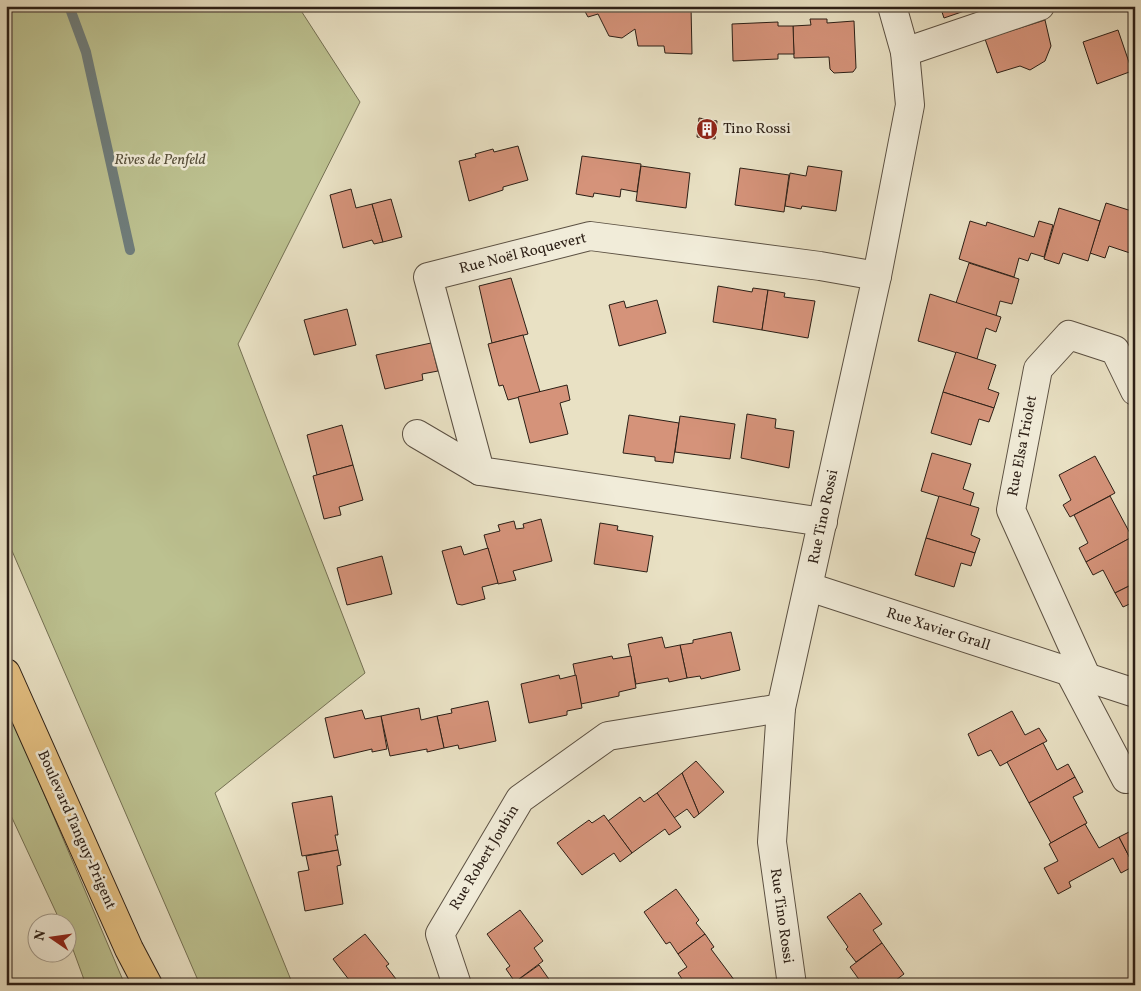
<svg xmlns="http://www.w3.org/2000/svg" width="1141" height="991" viewBox="0 0 1141 991" font-family="Vollkorn,serif">
	<style>
		.green { fill: #bcc190; stroke: #747053 }
		.lines { fill: none; stroke-linecap: round; stroke-linejoin: round }
		.stream { stroke: #6f7d7b; stroke-width: 10 }
		.building { fill: #d5937a; stroke: #2c1f16 }
		.street-casing { stroke: #5b5042; stroke-width: 30 }
		.primary-casing { stroke: #2c1f16; stroke-width: 30 }
		.street { stroke: #f1ecd9; stroke-width: 28 }
		.primary { stroke: #e4c082; stroke-width: 28 }
		.labels { text-anchor: middle; dominant-baseline: central; stroke-width: 5; stroke-linejoin: round; paint-order: stroke }
		.poi-label { font-size: 15px; fill: #2c1f16; stroke: #f1ecd9; text-anchor: start }
		.park-label { font-size: 15px; font-style: italic; fill: #57503b; stroke: #f1ecd9 }
		.street-label { font-size: 15px; fill: #2c1f16; stroke: #f1ecd9 }
	</style>
	<rect width="100%" height="100%" fill="#e9e1c4"/>
	<filter id="stains"><feTurbulence type="fractalNoise" baseFrequency=".004" numOctaves="4"/><feColorMatrix values="0 0 0 0 .2 0 0 0 0 .09 0 0 0 0 .02 0 0 0 .5 -.17"/></filter>
	<radialGradient id="worn" r=".72"><stop offset=".6" stop-color="#630" stop-opacity="0"/><stop offset="1" stop-color="#630" stop-opacity=".3"/></radialGradient>
	<g class="green">
		<polygon points="6,6 298,6 360,102 238,344 365,673 215,793 293,985 200,985 6,537"/>
		<polygon points="6,704 125,985 86,985 68,936 68,924 61,923 6,805"/>
	</g>
	<g class="lines">
		<polyline class="stream" points="69,6 86,52 130,250"/>
	</g>
	<g class="building">
		<polygon points="582,6 691,6 692,54 665,53 664,46 638,46 635,29 622,38 609,36 598,14 588,17"/>
		<polygon points="940,6 979,6 944,18"/>
		<polygon points="810,19 827,19 827,23 854,21 856,68 853,72 834,73 830,69 829,57 794,58 793,26 811,25"/>
		<polygon points="1045,20 1051,46 1045,61 1030,70 1020,66 997,73 985,39"/>
		<polygon points="778,22 778,26 793,26 794,54 778,54 778,59 733,61 732,24"/>
		<polygon points="1118,30 1132,71 1097,84 1083,42"/>
		<polygon points="699,118 717,121 715,139 697,137"/>
		<polygon points="518,146 528,180 503,187 503,190 469,201 459,161 476,157 475,154 493,149 494,152"/>
		<polygon points="582,156 641,164 637,192 621,189 620,197 594,193 593,197 576,194"/>
		<polygon points="641,166 690,173 686,208 636,201"/>
		<polygon points="808,166 842,171 836,211 802,206 801,209 785,206 790,173 806,176"/>
		<polygon points="740,168 789,175 784,212 735,205"/>
		<polygon points="351,189 356,208 372,204 383,242 374,244 372,240 343,248 330,195"/>
		<polygon points="391,199 402,237 383,242 372,204"/>
		<polygon points="1106,203 1135,212 1133,254 1109,246 1105,258 1090,253"/>
		<polygon points="1059,208 1100,221 1088,261 1063,253 1059,264 1044,259"/>
		<polygon points="970,221 986,226 987,222 1034,237 1039,221 1053,225 1044,257 1031,253 1028,261 1019,258 1014,277 959,259"/>
		<polygon points="969,263 1019,279 1012,304 1000,301 996,316 956,303"/>
		<polygon points="511,278 528,334 492,343 479,286"/>
		<polygon points="718,286 752,292 753,288 768,290 762,330 713,322"/>
		<polygon points="768,290 785,293 784,297 815,301 808,338 762,330"/>
		<polygon points="930,294 1001,317 996,332 986,328 977,359 918,341"/>
		<polygon points="657,300 666,333 619,346 609,305 624,301 626,308"/>
		<polygon points="347,309 356,345 314,355 304,320"/>
		<polygon points="523,335 540,392 508,400 503,385 499,386 488,344"/>
		<polygon points="431,343 438,371 422,374 423,380 385,389 376,355"/>
		<polygon points="956,352 996,365 988,389 999,393 994,408 943,392"/>
		<polygon points="567,385 570,400 560,403 568,434 530,443 518,397"/>
		<polygon points="943,392 994,408 989,422 979,419 971,445 931,433"/>
		<polygon points="747,414 776,419 775,428 794,431 789,468 741,458"/>
		<polygon points="629,415 679,423 673,463 655,461 655,457 623,453"/>
		<polygon points="680,416 735,424 730,459 675,452"/>
		<polygon points="342,425 353,465 317,475 307,435"/>
		<polygon points="932,453 971,464 963,489 974,493 970,506 921,491"/>
		<polygon points="1095,456 1115,493 1070,517 1063,505 1071,500 1059,475"/>
		<polygon points="353,465 363,500 339,507 341,515 324,519 313,476"/>
		<polygon points="939,496 979,508 971,535 980,539 975,553 926,538"/>
		<polygon points="1110,496 1132,537 1086,562 1079,548 1088,543 1074,515"/>
		<polygon points="541,519 552,561 513,571 516,580 498,584 484,535 500,531 498,525 514,521 516,529 524,528 523,524"/>
		<polygon points="600,523 618,526 617,530 653,536 647,572 594,564"/>
		<polygon points="1132,537 1135,543 1135,583 1115,593 1103,570 1093,575 1086,562"/>
		<polygon points="926,538 975,553 971,566 961,563 954,587 915,575"/>
		<polygon points="461,546 464,555 488,548 498,583 482,587 485,599 462,605 457,604 442,551"/>
		<polygon points="382,556 392,594 347,605 337,568"/>
		<polygon points="1135,583 1135,604 1134,602 1123,607 1115,593"/>
		<polygon points="731,632 740,670 701,679 700,676 687,678 680,645 693,643 693,640"/>
		<polygon points="662,637 665,648 680,645 687,678 669,682 668,678 636,684 628,644"/>
		<polygon points="612,656 613,659 631,656 636,688 619,692 619,696 581,704 573,664"/>
		<polygon points="559,675 560,679 576,675 582,708 567,711 567,715 529,723 521,684"/>
		<polygon points="488,701 496,741 459,749 458,745 444,748 437,716 452,713 451,709"/>
		<polygon points="419,708 421,720 437,716 444,748 427,752 427,749 390,756 381,716"/>
		<polygon points="362,710 365,719 381,716 387,749 372,752 372,749 334,758 325,718"/>
		<polygon points="1012,711 1025,735 1039,728 1047,741 1000,766 991,750 978,756 968,734"/>
		<polygon points="1043,743 1057,770 1068,764 1075,777 1029,803 1007,762"/>
		<polygon points="696,761 724,792 699,814 682,773"/>
		<polygon points="682,773 699,814 694,818 687,809 674,818 657,793"/>
		<polygon points="1075,777 1083,792 1073,797 1087,823 1051,843 1029,803"/>
		<polygon points="657,793 681,827 669,835 665,829 632,853 608,821 640,797 644,802"/>
		<polygon points="332,796 338,835 335,835 338,850 302,856 292,803"/>
		<polygon points="604,815 632,853 620,862 614,853 582,875 557,843 589,820 592,823"/>
		<polygon points="1085,824 1099,848 1119,837 1134,866 1121,873 1113,858 1069,882 1071,887 1058,894 1044,868 1058,861 1049,844"/>
		<polygon points="1135,829 1135,866 1134,866 1119,837"/>
		<polygon points="338,850 341,865 337,866 343,904 305,911 298,872 309,870 306,856"/>
		<polygon points="676,889 699,920 696,923 705,934 678,954 670,942 666,944 644,912"/>
		<polygon points="860,893 882,924 873,930 882,943 856,962 846,949 848,947 827,917"/>
		<polygon points="520,910 543,941 534,948 543,961 515,982 506,969 510,966 487,934"/>
		<polygon points="365,934 389,964 386,966 396,979 389,985 353,985 333,959"/>
		<polygon points="705,934 714,947 711,949 735,981 729,985 686,985 678,973 687,967 678,954"/>
		<polygon points="882,943 904,974 896,980 899,985 863,985 850,967"/>
		<polygon points="539,965 553,985 511,985 515,982"/>
	</g>
	<g class="lines">
		<g class="street-casing">
			<g id="street">
				<polyline points="905,52 1040,6"/>
				<polyline points="417,434 480,471"/>
				<polyline points="823,522 480,471 428,277 590,236 820,266 877,276"/>
				<polyline points="809,587 1135,693"/>
				<polyline points="1069,671 1126,779 1135,775"/>
				<polyline points="1086,676 1011,510 1038,369 1069,335 1115,350 1135,391"/>
				<polyline points="457,985 440,934 520,799 608,736 781,708"/>
				<polyline points="792,985 772,842 781,708 877,276 910,105 905,52 892,6"/>
			</g>
		</g>
		<g class="primary-casing">
			<polyline id="primary" points="6,673 129,949 148,985"/>
		</g>
		<use href="#street" class="street"/>
		<use href="#primary" class="primary"/>
	</g>
	<defs>
		<g id="building-disc" transform="scale(1.125)"><circle r="9.5" fill="#8f2418" stroke="#f1ecd9"/><path d="M-4-6H4V6H1V3H-1V6H-4ZM-2.5-4.3h1.7v1.8h-1.7ZM.8-4.3h1.7v1.8H.8ZM-2.5-1h1.7V.8h-1.7ZM.8-1h1.7V.8H.8Z" fill="#fff"/></g>
	</defs>
	<g fill-rule="evenodd">
		<use href="#building-disc" x="707" y="129"/>
	</g>
	<g class="labels">
		<g class="poi-label">
			<text x="723" y="129">Tino Rossi</text>
		</g>
		<g class="park-label">
			<text x="160" y="160">Rives de Penfeld</text>
		</g>
		<g class="street-label">
			<text transform="translate(523 254) rotate(-14)">Rue Noël Roquevert</text>
			<text transform="translate(1023 446) rotate(-79)">Rue Elsa Triolet</text>
			<text transform="translate(824 517) rotate(-78)">Rue Tino Rossi</text>
			<text transform="translate(938 630) rotate(18)">Rue Xavier Grall</text>
			<text transform="translate(76 830) rotate(66)">Boulevard Tanguy-Prigent</text>
			<text transform="translate(485 858) rotate(-59)">Rue Robert Joubin</text>
			<text transform="translate(781 916) rotate(82)">Rue Tino Rossi</text>
		</g>
	</g>
	<rect width="1141" height="991" fill="none" stroke="#e9e1c4" stroke-width="25"/>
	<rect x="8" y="8" width="1126" height="976" fill="none" stroke="#2c1f16" stroke-width="2.5"/>
	<rect x="12" y="12" width="1116" height="966" fill="none" stroke="#2c1f16"/>
	<g transform="translate(52 938) rotate(283)"><circle r="24" fill="#f1ecd9" stroke="#a29a8b"/>
	<path d="M0-4L9 19L0 12L-9 19Z" fill="#8f2418"/>
	<text y="-8" font-size="14" font-weight="bold" text-anchor="middle" fill="#2c1f16">N</text>
	</g>
	<rect width="100%" height="100%" filter="url(#stains)"/>
	<rect width="100%" height="100%" fill="url(#worn)"/>
</svg>
